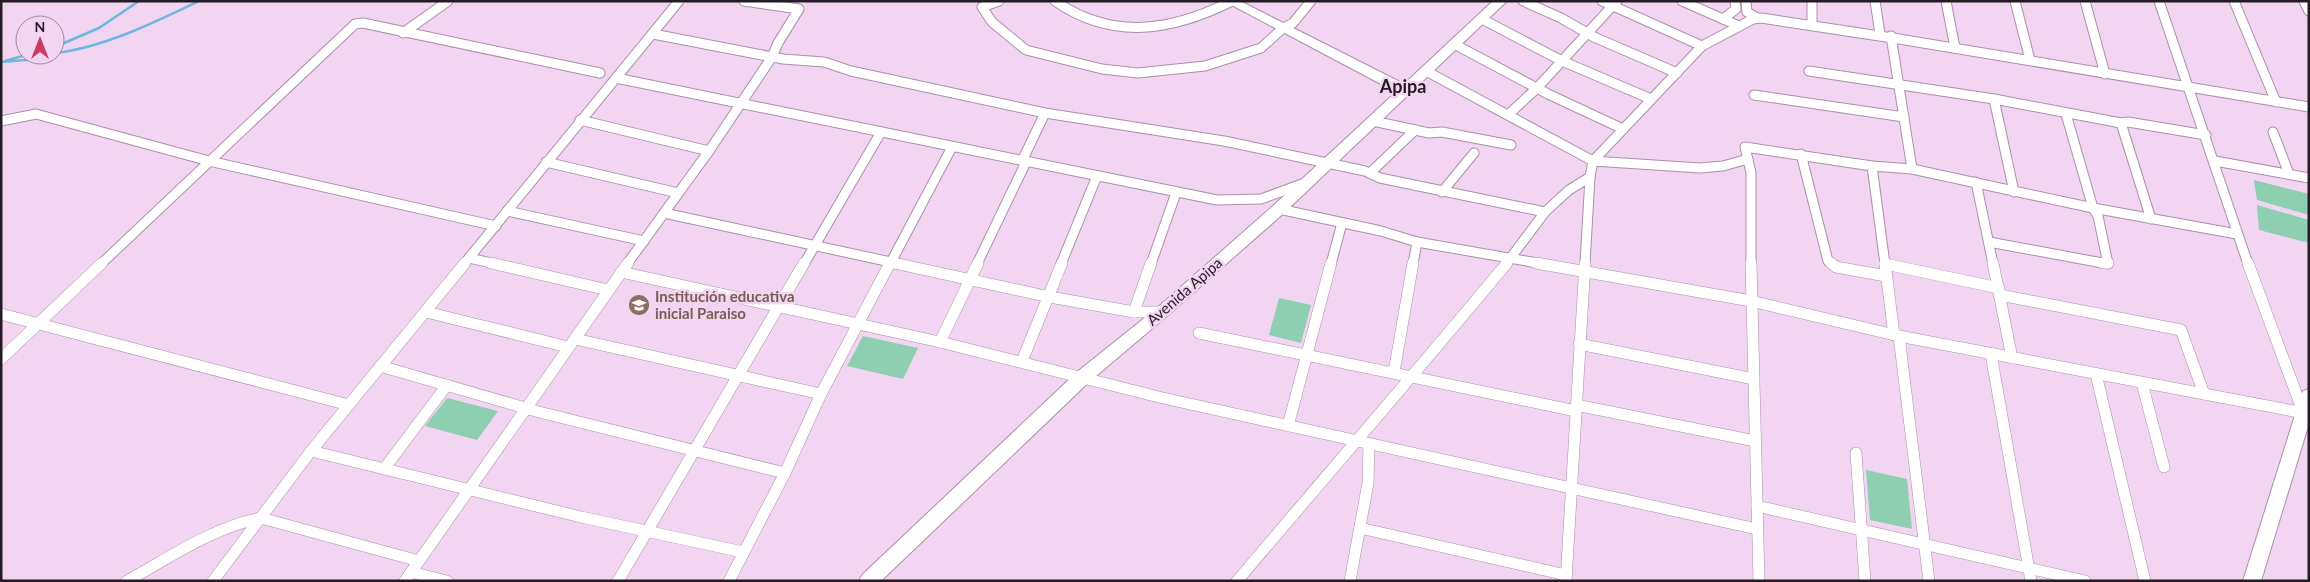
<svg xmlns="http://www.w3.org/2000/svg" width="2310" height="582" viewBox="0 0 2310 582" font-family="Lato,sans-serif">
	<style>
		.green { fill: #8eceb1 }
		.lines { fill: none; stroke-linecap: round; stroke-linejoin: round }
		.stream { stroke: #6db7e0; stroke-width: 2.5 }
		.street-far1-casing { stroke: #ab90a9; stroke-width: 11 }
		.street-casing { stroke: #ab90a9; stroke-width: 12 }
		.secondary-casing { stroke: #ab90a9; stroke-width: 2 }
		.street-far1 { stroke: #fff; stroke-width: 9 }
		.street { stroke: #fff; stroke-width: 11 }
		.secondary { fill: #fff; fill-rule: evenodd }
		.labels { text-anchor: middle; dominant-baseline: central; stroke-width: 5; stroke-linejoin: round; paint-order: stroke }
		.street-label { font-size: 15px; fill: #251b24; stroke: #f2d5f0 }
		.education-label { font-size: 15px; font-weight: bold; fill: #785e54; stroke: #f2d5f0; text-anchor: start }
		.quarter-label { font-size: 18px; font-weight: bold; fill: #251b24; stroke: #f2d5f0 }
	</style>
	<rect width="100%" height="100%" fill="#f2d5f0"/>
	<g class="green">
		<polygon points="2254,180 2309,194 2309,215 2257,200"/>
		<polygon points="2257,205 2309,220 2309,243 2259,230"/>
		<polygon points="1279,298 1311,305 1301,343 1269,335"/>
		<polygon points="863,336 918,348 903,379 847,366"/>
		<polygon points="447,398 498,411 477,440 425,426"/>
		<polygon points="1866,470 1907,479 1912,529 1870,520"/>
	</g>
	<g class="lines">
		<g class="stream">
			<polyline points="55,47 99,28 139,1"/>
			<path d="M 55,53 C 102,48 156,22 199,1"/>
			<polyline points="5,61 26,55"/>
			<polyline points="1,62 26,60 47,55"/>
		</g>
		<g class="street-far1-casing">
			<g id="street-far1">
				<polyline points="999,1 982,7 992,22 1026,50 1102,69 1138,73 1205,66 1261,48 1282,29 1293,23 1311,1"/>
				<path d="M 1055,1 C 1113,41 1172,31 1232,1"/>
				<polyline points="1523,1 1561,18 1594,37 1677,73"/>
				<polyline points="1602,1 1702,46"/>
				<polyline points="1682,1 1739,26"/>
				<polyline points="1746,1 1747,12 1757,18"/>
				<polyline points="1812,1 1812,25"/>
				<polyline points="1875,1 1880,34"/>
				<polyline points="1946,1 1955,48"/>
				<polyline points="2015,1 2030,60"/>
				<polyline points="2085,1 2105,74"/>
				<polyline points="2159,1 2248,264"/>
				<polyline points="2234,1 2276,102"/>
				<polyline points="2304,1 2309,11"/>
				<polyline points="1482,19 1562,61 1651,99"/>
				<polyline points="1723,19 1736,9 1735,1"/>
				<polyline points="403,33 448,1"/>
				<polyline points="653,34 783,59 824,62 851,71 1045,113 1224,141 1365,171 1380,178 1545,212"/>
				<polyline points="1891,36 1912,169"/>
				<polyline points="1454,44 1548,94 1623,129"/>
				<polyline points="1426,71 1593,161 1700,168 1723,166 1748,159"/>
				<polyline points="1809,71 1994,99 2121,123 2128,122 2206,135"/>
				<polyline points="616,78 1217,200 1261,199 1302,184"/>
				<polyline points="1754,95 1904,117"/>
				<polyline points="1994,99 2014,192"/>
				<polyline points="1509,114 1537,88 1617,1"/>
				<polyline points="580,120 709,151"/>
				<polyline points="1,121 36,114 209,161 496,226"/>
				<polyline points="1373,121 1429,133 1442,132 1511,145"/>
				<polyline points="2121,123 2151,219"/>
				<polyline points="2273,132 2289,174"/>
				<polyline points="1801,154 1828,261 1832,264"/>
				<polyline points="1022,161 1045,113"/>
				<polyline points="2215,161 2309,178"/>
				<polyline points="546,162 678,193"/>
				<polyline points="1872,166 1885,264"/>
				<polyline points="1370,173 1415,130"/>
				<polyline points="1976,182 1993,264"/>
				<polyline points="1442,192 1474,153"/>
				<polyline points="1279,209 1381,231 1417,242 1543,264"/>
				<polyline points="507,211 644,241"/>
				<polyline points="664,213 900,264"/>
				<polyline points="1989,242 2108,264 2098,216 2093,208 2066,114"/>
				<polyline points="469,258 496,264"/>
				<polyline points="101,264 355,24 363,23 600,73"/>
				<polyline points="464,264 679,1"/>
				<polyline points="627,264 709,151 772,57 778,43 799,9 744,1"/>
				<polyline points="804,264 881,132"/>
				<polyline points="890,264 952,147"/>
				<polyline points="977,264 1026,162"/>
				<polyline points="1061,264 1097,176"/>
				<polyline points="1151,264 1176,193"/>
				<polyline points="1331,264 1342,223"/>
				<polyline points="1413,264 1417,242"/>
				<polyline points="1506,264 1545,212 1569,190 1590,177 1593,161 1702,46 1753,19 1761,18 1899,39 2309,107"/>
				<polyline points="1585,264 1590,177"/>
				<polyline points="1751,264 1751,173 1745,147 1872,166 1912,169 2093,208 2237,234"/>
			</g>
		</g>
		<g class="street-casing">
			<g id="street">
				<polyline points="491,263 608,290"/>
				<polyline points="894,263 1050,297 1134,312 1162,312"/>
				<polyline points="1536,263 1751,301 1899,336 2304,413"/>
				<polyline points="1751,263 1759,581"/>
				<polyline points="1831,263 1836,267 1886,276"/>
				<polyline points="1885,263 1894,335"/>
				<polyline points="1993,263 2012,358"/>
				<polyline points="2103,263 2108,263"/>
				<polyline points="2248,263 2303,412"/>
				<polyline points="1885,264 1999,288"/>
				<polyline points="621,272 940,342 1163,398 1757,529"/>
				<polyline points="2000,295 2181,330 2204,394"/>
				<polyline points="426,312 568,347"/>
				<polyline points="1134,312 1151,263"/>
				<polyline points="1,314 349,405"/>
				<polyline points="1199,333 1576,411"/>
				<polyline points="1899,336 1929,581"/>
				<polyline points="575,339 821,394"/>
				<polyline points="940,342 978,263"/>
				<polyline points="1579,344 1754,379"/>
				<polyline points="1991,354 2031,581"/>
				<polyline points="1,359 102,263"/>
				<polyline points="1022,361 1062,263"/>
				<polyline points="380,366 539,412 785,473"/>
				<polyline points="1394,372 1413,263"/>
				<polyline points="2096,374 2145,581"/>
				<polyline points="2142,383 2164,467"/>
				<polyline points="1576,405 1755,441"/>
				<polyline points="1288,426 1331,263"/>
				<polyline points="311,451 581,517 743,552"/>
				<polyline points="1856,453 1865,581"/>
				<polyline points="384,469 447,385"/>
				<polyline points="1757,506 2085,581"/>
				<polyline points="1360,528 1566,575"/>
				<polyline points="411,572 447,581"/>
				<path d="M 127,581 C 169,558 213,527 261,518 L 419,561"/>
				<polyline points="213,581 311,451 465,263"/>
				<polyline points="405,581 628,263"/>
				<polyline points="618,581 804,263"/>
				<polyline points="729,581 785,473 821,394 890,263"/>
				<path d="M 1237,581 C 1327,475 1418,370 1507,263"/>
				<polyline points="1350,581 1368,483 1369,444"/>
				<polyline points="1566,581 1585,263"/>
			</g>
		</g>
		<g class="secondary-casing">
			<g id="secondary">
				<polygon points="1224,1 1240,1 1404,84 1493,1 1507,1 1284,213 1167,316 1089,382 881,581 859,581 862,575 1077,372 1157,308 1274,205 1396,92"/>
				<polygon points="2309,389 2309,423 2261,581 2243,581 2301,396 2303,391"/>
			</g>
		</g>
		<use href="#street-far1" class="street-far1"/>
		<use href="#street" class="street"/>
		<use href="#secondary" class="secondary"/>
	</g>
	<defs>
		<g id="school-disc" transform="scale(1.125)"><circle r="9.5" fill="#8d6e63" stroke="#f2d5f0"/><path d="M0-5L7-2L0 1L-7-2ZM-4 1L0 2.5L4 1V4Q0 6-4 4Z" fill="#fff"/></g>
	</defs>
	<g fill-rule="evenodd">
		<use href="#school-disc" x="639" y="305"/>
	</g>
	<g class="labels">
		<g class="street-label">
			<text transform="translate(1184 291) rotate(-41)">Avenida Apipa</text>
		</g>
		<g class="education-label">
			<text x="655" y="296">Institución educativa<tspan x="655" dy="17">inicial Paraiso</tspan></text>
		</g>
		<g class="quarter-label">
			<text x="1403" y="86">Apipa</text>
		</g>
	</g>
	<rect width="2310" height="582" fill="none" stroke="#251b24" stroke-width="5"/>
	<g transform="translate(40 40)"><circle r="24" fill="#f2d5f0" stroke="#a08b9e"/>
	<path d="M0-4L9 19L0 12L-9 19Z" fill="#ca3a5f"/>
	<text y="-8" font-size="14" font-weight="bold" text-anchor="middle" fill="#251b24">N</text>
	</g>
</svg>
